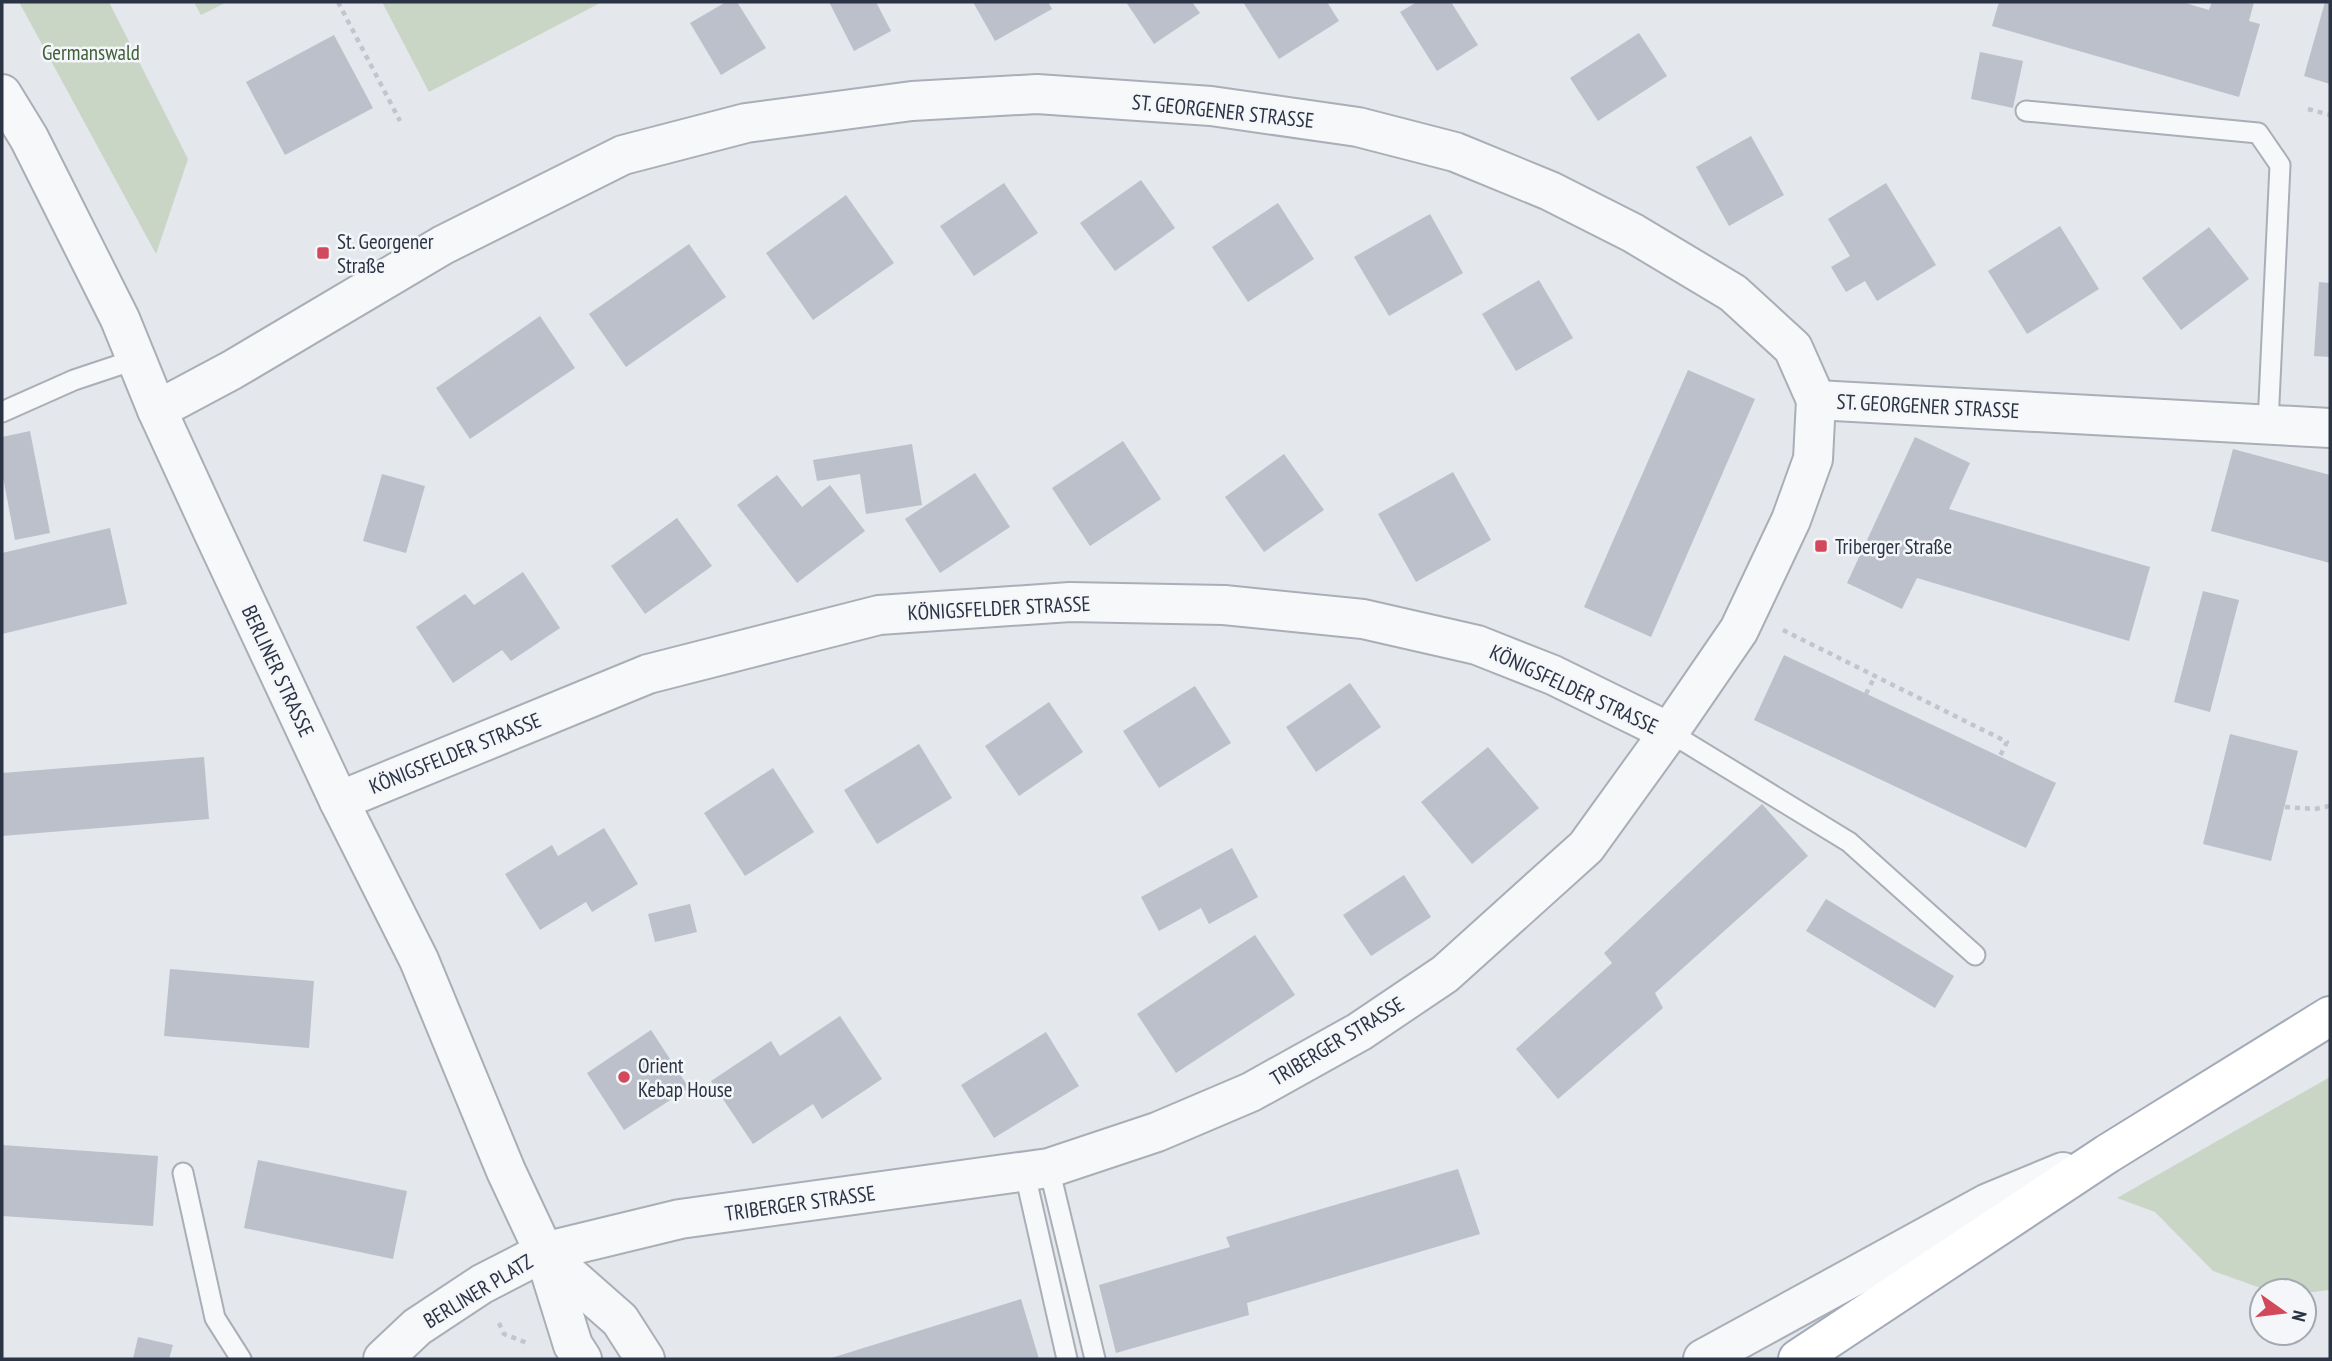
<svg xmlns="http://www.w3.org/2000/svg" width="2332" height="1361" viewBox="0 0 2332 1361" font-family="'PT Sans Narrow',sans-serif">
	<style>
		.green { fill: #c9d6c5 }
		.building { fill: #bbc0ca }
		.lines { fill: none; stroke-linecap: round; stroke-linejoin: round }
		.service-casing { stroke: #a9aeb7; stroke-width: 23 }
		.minor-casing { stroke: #a9aeb7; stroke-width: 42 }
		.tertiary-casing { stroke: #a9aeb7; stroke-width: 42 }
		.primary-casing { stroke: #a3abb8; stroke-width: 42 }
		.path { stroke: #c2c5cb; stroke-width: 4.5; stroke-dasharray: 5 5; stroke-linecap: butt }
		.service { stroke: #f7f8fa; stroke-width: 19 }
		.minor { stroke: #f7f8fa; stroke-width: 38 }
		.tertiary { stroke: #f7f8fa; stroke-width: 38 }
		.primary { stroke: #fff; stroke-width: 38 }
		.poi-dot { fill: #d1495b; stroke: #f4f6f9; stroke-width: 2.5 }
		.labels { text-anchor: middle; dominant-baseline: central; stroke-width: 5; stroke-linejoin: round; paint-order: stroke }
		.park-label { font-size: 21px; fill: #3f6138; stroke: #f4f6f9 }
		.street-label { font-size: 21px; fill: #2b3445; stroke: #f4f6f9 }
		.poi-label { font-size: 21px; fill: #2b3445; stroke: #f4f6f9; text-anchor: start }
	</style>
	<rect width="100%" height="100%" fill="#e4e7ec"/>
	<g class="green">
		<polygon points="19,2 109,2 188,159 156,254"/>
		<polygon points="194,2 227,2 201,15"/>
		<polygon points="382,2 602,2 429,92"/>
		<polygon points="2330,1077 2330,1290 2304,1293 2269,1291 2213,1271 2155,1212 2117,1198"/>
	</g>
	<g class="building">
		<polygon points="726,2 737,2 766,48 721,75 690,23"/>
		<polygon points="829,2 876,2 891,31 854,51"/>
		<polygon points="973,2 1048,2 1052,9 995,41"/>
		<polygon points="1126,2 1192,2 1200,13 1154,44"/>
		<polygon points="1243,2 1327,2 1339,21 1279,59"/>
		<polygon points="1417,2 1451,2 1478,45 1437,71 1400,12"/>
		<polygon points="1999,2 2182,2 2209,10 2212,2 2254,2 2249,21 2260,24 2239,97 1992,26"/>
		<polygon points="2325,2 2330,2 2330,84 2304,76"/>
		<polygon points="1639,33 1667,76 1598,121 1570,78"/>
		<polygon points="334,35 373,108 285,155 246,82"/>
		<polygon points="1980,52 2023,61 2013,108 1971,99"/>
		<polygon points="1751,136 1784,195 1729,226 1696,167"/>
		<polygon points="1141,180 1175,228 1115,271 1080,223"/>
		<polygon points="1004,183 1038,233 974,276 940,226"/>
		<polygon points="1886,183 1936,265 1877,301 1865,281 1846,292 1831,267 1850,256 1828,219"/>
		<polygon points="846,195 894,263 813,320 766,253"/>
		<polygon points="1278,203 1314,259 1248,302 1212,247"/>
		<polygon points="1430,214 1463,273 1389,316 1354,257"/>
		<polygon points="2060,226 2099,289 2027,334 1988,271"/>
		<polygon points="2209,227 2249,279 2181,330 2142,278"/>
		<polygon points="689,244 726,297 626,367 589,314"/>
		<polygon points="1539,280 1573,338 1516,371 1482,314"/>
		<polygon points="2319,282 2330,283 2330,357 2314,356"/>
		<polygon points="540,316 575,368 470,439 436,388"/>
		<polygon points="1688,370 1755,399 1651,637 1584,607"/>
		<polygon points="30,431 50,533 15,540 2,472 2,437"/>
		<polygon points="1915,437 1970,463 1949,509 2150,567 2129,641 1917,578 1902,609 1847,583"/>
		<polygon points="1123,441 1161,499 1090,546 1052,488"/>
		<polygon points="912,444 922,505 866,514 860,474 817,481 813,460"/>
		<polygon points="2233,449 2330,475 2330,563 2211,531"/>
		<polygon points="1284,454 1324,510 1264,552 1225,497"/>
		<polygon points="1453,472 1491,540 1416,582 1378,514"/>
		<polygon points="975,473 1010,527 940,573 905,519"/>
		<polygon points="382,474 425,486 406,553 363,541"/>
		<polygon points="777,475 802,507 830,485 865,531 797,583 737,505"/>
		<polygon points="677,518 712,566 645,614 611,566"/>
		<polygon points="110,528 127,604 2,634 2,553"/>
		<polygon points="523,572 560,628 511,661 502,650 453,683 416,627 465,594 474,605"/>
		<polygon points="2203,591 2239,600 2210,712 2174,702"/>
		<polygon points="1784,655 2056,783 2026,848 1754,720"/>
		<polygon points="1350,683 1381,727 1316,772 1286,727"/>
		<polygon points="1195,686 1231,743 1159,788 1123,731"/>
		<polygon points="1049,702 1083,752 1019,796 985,746"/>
		<polygon points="2230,734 2298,751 2271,861 2203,844"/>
		<polygon points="919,744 952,798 877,844 844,790"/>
		<polygon points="1488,747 1539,808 1472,864 1421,802"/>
		<polygon points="204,757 209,819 2,836 2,773"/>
		<polygon points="773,768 814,832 745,876 704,813"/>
		<polygon points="1762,804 1808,856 1655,993 1663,1008 1558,1099 1516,1049 1612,963 1604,953"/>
		<polygon points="604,828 638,884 592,912 586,902 540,930 505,874 552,845 558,856"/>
		<polygon points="1232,848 1258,897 1209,924 1201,908 1159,931 1141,897"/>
		<polygon points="1404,875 1431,917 1371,956 1343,915"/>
		<polygon points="1826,899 1954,976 1935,1008 1806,931"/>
		<polygon points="690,904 697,932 655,942 648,914"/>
		<polygon points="1255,935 1295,995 1176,1073 1137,1014"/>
		<polygon points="170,969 314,981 309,1048 164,1036"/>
		<polygon points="840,1016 882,1079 822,1119 813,1104 753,1144 711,1081 771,1041 780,1056"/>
		<polygon points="651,1030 689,1088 624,1130 587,1073"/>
		<polygon points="1046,1032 1079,1086 994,1138 961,1085"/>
		<polygon points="2,1145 158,1156 153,1226 2,1216"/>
		<polygon points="258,1160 407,1191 393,1259 244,1228"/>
		<polygon points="1458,1169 1480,1234 1247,1303 1249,1315 1116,1353 1099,1285 1230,1247 1226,1237"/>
		<polygon points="1021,1299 1039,1359 828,1359"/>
		<polygon points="138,1337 173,1345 169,1359 133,1359"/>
	</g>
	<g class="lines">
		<g class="service-casing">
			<g id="service">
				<polyline points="2026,111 2258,133 2280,165 2268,424"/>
				<polyline points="2,412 74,380 137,359"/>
				<polyline points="1669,732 1849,842 1975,955"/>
				<polyline points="1049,1168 1095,1359"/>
				<polyline points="183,1173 215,1318 241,1359"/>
				<polyline points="1025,1174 1067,1359"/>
			</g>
		</g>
		<g class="minor-casing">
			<g id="minor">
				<polyline points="1816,400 2330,428"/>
				<polyline points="157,410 232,370 443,245 623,155 746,123 912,101 1037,94 1211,106 1358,127 1455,152 1550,191 1633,233 1733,293 1793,348 1816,400 1813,459 1791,520 1739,630 1669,732 1586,847 1445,974 1359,1032 1251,1092 1157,1132 1049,1168 680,1219 544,1252 482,1284 417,1327 383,1359"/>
				<polyline points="339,801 648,674 879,615 1070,602 1224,605 1363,619 1477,645 1553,675 1669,732"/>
			</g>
		</g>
		<g class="tertiary-casing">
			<g id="tertiary">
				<polyline points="2,94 29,138 120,319 157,410 214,534 339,801 419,960 506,1171 544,1252 573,1345 582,1359"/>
				<polyline points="545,1254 620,1320 645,1359"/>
				<polyline points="1703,1359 1988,1203 2063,1172"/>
			</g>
		</g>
		<g class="primary-casing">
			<polyline id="primary" points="1798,1359 2107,1154 2330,1016"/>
		</g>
		<g class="path">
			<polyline points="338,2 400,121"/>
			<polyline points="2308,109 2330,115"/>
			<polyline points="1783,630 2007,742 2000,756"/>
			<polyline points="1866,694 1875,676"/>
			<polyline points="2285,807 2315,809 2330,806"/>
			<polyline points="499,1323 504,1334 527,1343"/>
		</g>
		<use href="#service" class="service"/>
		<use href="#minor" class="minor"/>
		<use href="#tertiary" class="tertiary"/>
		<use href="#primary" class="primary"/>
	</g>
	<g class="poi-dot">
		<rect x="316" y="246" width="14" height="14" rx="3.5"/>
		<rect x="1814" y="539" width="14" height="14" rx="3.5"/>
		<circle cx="624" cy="1077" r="7"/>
	</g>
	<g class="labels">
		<g class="park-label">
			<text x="91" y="52">Germanswald</text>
		</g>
		<g class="street-label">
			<text transform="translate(1223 111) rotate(6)">ST. GEORGENER STRASSE</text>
			<text transform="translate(1928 406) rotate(3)">ST. GEORGENER STRASSE</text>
			<text transform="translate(999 608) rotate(-3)">KÖNIGSFELDER STRASSE</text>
			<text transform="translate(278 671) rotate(65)">BERLINER STRASSE</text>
			<text transform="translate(1574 689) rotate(25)">KÖNIGSFELDER STRASSE</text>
			<text transform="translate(455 753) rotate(-22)">KÖNIGSFELDER STRASSE</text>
			<text transform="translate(1337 1041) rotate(-31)">TRIBERGER STRASSE</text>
			<text transform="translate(800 1203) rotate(-8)">TRIBERGER STRASSE</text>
			<text transform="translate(478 1291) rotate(-31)">BERLINER PLATZ</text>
		</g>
		<g class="poi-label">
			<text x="337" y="241">St. Georgener<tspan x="337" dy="24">Straße</tspan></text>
			<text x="1835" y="546">Triberger Straße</text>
			<text x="638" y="1065">Orient<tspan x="638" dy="24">Kebap House</tspan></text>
		</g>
	</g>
	<rect width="2332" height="1361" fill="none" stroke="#2b3445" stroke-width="7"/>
	<g transform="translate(2283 1312) rotate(104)"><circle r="33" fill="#f4f6f9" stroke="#a4a8b1" stroke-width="2"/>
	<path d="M0-5L12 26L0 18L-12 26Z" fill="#d1495b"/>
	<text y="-10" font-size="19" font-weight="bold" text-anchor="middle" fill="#2b3445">N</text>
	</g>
</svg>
